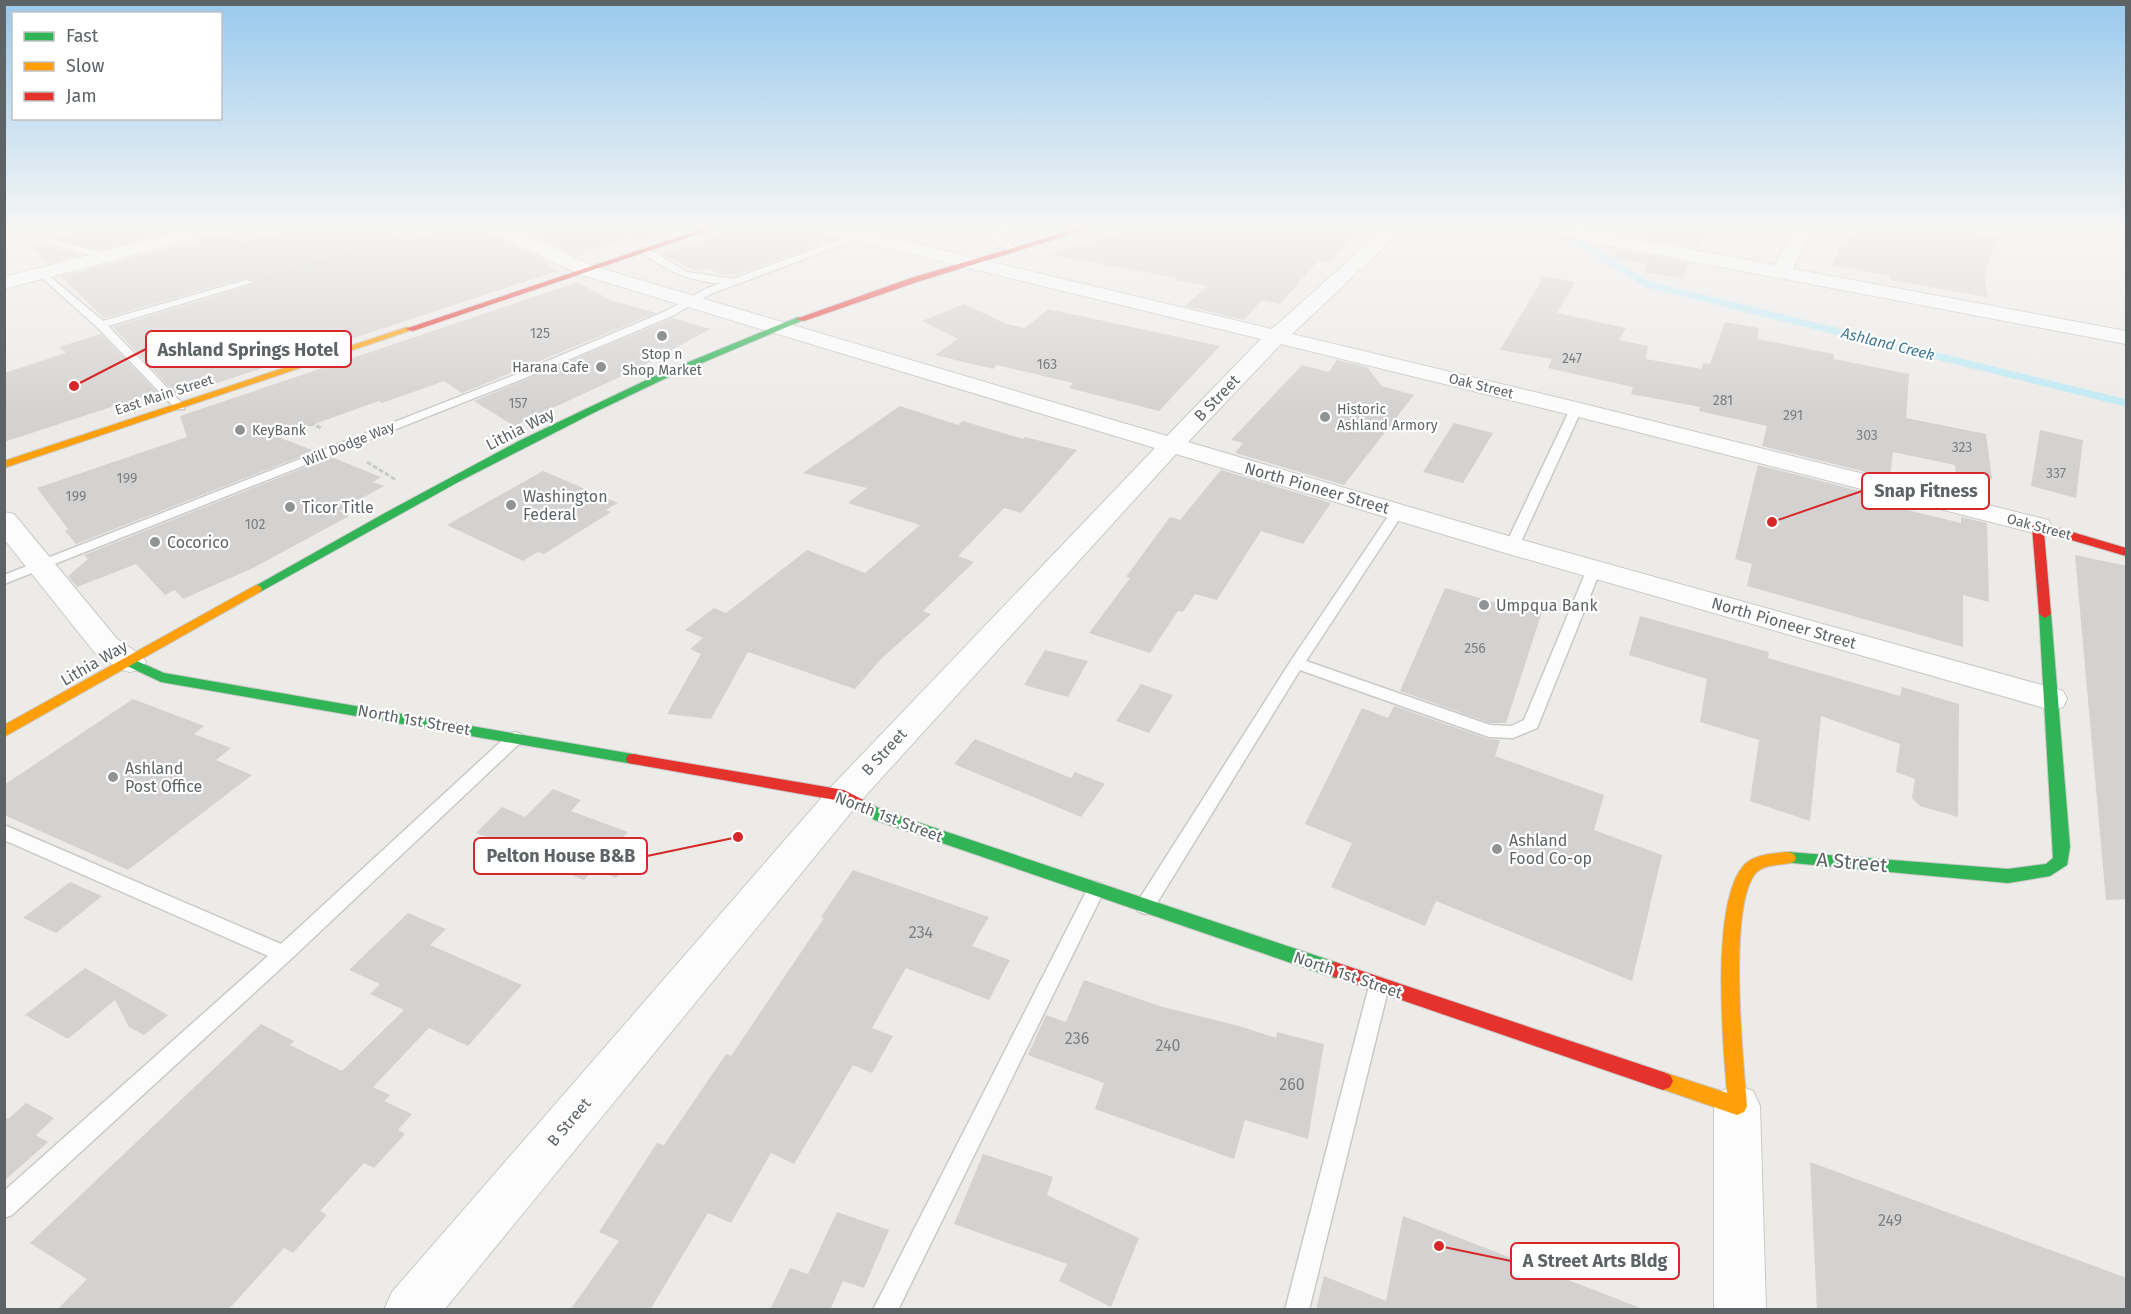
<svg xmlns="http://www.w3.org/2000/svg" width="2131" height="1314" viewBox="0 0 2131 1314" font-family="'Fira Sans',sans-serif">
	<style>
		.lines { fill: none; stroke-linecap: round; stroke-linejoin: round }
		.stream { stroke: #c0e9f5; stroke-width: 7 }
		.building { fill: #d4d2d1 }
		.lane-casing { stroke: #cac9c8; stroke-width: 3 }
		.street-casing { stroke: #cac9c8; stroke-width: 2 }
		.fast-casing { stroke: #c9c9c8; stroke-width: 2 }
		.slow-casing { stroke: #c9c9c8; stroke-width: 2 }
		.jam-casing { stroke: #c9c9c8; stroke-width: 2 }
		.path-far1 { stroke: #c7ccc8; stroke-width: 2; stroke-dasharray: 4 2; stroke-linecap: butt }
		.path { stroke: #c7ccc8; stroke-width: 3; stroke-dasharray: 5 2; stroke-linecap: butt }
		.lane { fill: #fcfcfc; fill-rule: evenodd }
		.street { fill: #fcfcfc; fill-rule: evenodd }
		.fast { fill: #30b455; fill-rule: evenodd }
		.slow { fill: #ff9f0a; fill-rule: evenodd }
		.jam { fill: #e5322d; fill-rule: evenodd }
		.poi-dot { fill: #909394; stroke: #fff; stroke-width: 2 }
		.labels { text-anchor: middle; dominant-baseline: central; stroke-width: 4.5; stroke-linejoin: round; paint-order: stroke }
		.number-label { font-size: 14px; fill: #7d8082 }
		.far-poi-label { font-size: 14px; fill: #5e6366; stroke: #fff; text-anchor: start }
		.far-street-label { font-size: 14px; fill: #5e6366; stroke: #fff }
		.far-water-label { font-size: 15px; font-style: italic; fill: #407992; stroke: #fff }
		.street-label { font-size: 16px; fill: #5e6366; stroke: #fff }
		.poi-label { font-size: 16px; fill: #5e6366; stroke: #fff; text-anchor: start }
		.near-number-label { font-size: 16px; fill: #7d8082 }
		.near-street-label { font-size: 20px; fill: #5e6366; stroke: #fff }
		.leader { fill: none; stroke: #d62828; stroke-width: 2 }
		.callout-dot { fill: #d62828; stroke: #fff; stroke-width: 2 }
		.callout { fill: #fff; stroke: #d62828; stroke-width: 2 }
		.callout-label { font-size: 18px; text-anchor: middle; font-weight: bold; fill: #5e6366 }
	</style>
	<rect width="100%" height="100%" fill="#edebe8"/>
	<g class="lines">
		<polyline class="stream" points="1557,229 1647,284 2126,403"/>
	</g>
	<g class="building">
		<polygon points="89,229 173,229 179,230 101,250 54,239"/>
		<polygon points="295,229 384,229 405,241 446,229 488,229 491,235 552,264 547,265 557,271 178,396 113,327 255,284 256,281 245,278 104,318 61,276 215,236 246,241"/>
		<polygon points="518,229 685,229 639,244 628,238 576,256"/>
		<polygon points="721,229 821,229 824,235 837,238 736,275 731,273 723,275 707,268 696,271 661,254 717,235"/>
		<polygon points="1122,229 1360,229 1328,263 1318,261 1280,304 1262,300 1244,320 1185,306 1207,286 1175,280 1177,278 1048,254 1122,232"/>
		<polygon points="1626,229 1709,229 1698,248 1623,235"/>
		<polygon points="1853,229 1954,229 1998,237 1984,274 1988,297 1889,280 1889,276 1833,265 1845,234 1852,235"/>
		<polygon points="37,244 81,255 48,263 30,246"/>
		<polygon points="1617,249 1690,263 1682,279 1644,272 1647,264 1613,258"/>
		<polygon points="1544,276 1575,282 1557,313 1626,328 1619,340 1648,346 1646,359 1702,369 1703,363 1710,364 1725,322 1759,328 1757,339 1834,354 1834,359 1909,374 1906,418 1986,434 1992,479 1986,477 1986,502 1958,495 1955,465 1893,452 1890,478 1762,446 1767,426 1699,411 1700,407 1631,394 1633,387 1548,368 1552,359 1500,350"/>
		<polygon points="578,282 610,300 656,313 462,393 444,381 382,403 379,401 278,437 315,451 76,544 65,531 68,529 37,488 187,437 180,416"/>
		<polygon points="964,304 1007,324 1025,328 1048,309 1220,346 1159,411 1069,388 1073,383 997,365 993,369 935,355 958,339 922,321"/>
		<polygon points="673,318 710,329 635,370 514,426 474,401"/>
		<polygon points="101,334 157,392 4,442 4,373 66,353 59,347"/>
		<polygon points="1337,360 1367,367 1382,386 1414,395 1344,485 1235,453 1243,443 1231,440 1302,365 1329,372"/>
		<polygon points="900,406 958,425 963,421 1023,439 1025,437 1077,450 1021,513 1004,508 958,556 974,562 923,611 931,614 880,660 855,689 748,652 711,719 667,714 701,654 690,649 703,638 685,630 714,608 726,613 807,550 865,573 920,525 848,503 867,488 803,473"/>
		<polygon points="1454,423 1493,433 1463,483 1423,472"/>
		<polygon points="2040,430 2083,440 2076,498 2031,486"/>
		<polygon points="331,457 381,477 373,482 384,486 339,511 349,516 253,568 183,599 175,590 165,595 136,564 77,587 68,576 88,559 84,555"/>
		<polygon points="1758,465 1887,498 1886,505 1961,523 1961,517 1987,523 1989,602 1963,595 1963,647 1747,586 1752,564 1735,559"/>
		<polygon points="1221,470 1331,503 1303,544 1261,531 1217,600 1195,594 1183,612 1178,611 1150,653 1089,633 1130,578 1126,577 1170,517 1180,520"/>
		<polygon points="543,471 618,503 606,510 611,512 544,554 538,552 523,561 447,525"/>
		<polygon points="2075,555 2127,566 2127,899 2106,900"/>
		<polygon points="1445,588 1505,605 1508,599 1543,609 1506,723 1490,723 1400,691"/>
		<polygon points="1640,616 1769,652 1768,658 1900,696 1902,687 1959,704 1958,817 1920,806 1912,798 1915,779 1896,772 1900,744 1821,716 1810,821 1750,801 1759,740 1700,722 1707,679 1629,655"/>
		<polygon points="1045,650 1088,661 1068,697 1024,685"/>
		<polygon points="1141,684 1173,695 1149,733 1116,721"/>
		<polygon points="133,699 204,726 194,734 231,748 216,760 252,775 128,870 4,815 4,785"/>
		<polygon points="1394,706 1488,739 1500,740 1495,756 1604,795 1594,830 1662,855 1632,981 1436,901 1425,926 1331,887 1352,843 1305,824 1362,708 1388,718"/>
		<polygon points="975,739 1071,778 1075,772 1105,784 1081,817 954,764"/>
		<polygon points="553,789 581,800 571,811 628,832 616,844 639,853 616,878 594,869 584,880 538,862 541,859 476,833 502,807 525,817"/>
		<polygon points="853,870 989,917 972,946 1010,960 989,1000 906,968 872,1028 893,1036 872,1073 853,1065 794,1164 771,1153 731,1223 708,1213 650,1310 570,1310 619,1241 599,1232 657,1143 664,1145 726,1054 731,1056 824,918 821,917"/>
		<polygon points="70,882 102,896 56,933 23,918"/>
		<polygon points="408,913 446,929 430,945 522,985 468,1046 429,1028 373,1087 390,1095 384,1101 412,1114 398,1130 405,1134 374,1168 364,1163 320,1211 327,1215 293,1253 284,1248 228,1310 57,1310 87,1279 30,1243 261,1024 294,1041 290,1045 342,1071 404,1010 370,994 380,984 349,970"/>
		<polygon points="85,968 126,991 168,1015 144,1035 129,1027 115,1000 68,1039 25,1015"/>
		<polygon points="1084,980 1163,1007 1239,1026 1276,1038 1277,1032 1324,1044 1308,1139 1245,1120 1234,1159 1095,1109 1104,1083 1028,1055 1046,1015 1066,1022"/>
		<polygon points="26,1103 54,1118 36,1135 48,1142 4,1181 4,1117 8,1119"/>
		<polygon points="983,1154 1053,1177 1047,1195 1139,1238 1111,1307 1059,1281 1067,1264 954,1224"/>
		<polygon points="1810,1162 2127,1278 2127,1310 1817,1310"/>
		<polygon points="837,1212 889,1230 864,1288 843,1281 830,1310 770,1310 790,1268 808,1274"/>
		<polygon points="1403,1216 1638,1307 1638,1310 1316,1310 1324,1276 1386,1301"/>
	</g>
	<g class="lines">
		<g class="lane-casing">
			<g id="lane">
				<polygon points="4,229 110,254 112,256 107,259 4,233"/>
				<path d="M 858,229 L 868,229 L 842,245 L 710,294 L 672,316 L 520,380 L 4,584 L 4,575 L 512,376 L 664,312 L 704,290 L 721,283 C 690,282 666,270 641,252 L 641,248 L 647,248 L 687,272 L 733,279 L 836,241 Z"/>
				<polygon points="1003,229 1013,229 1001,238 1016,248 1016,252 1010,252 992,239 994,233"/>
				<polygon points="42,270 103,321 246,280 254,282 108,326 184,405 184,409 176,409 97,327 39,275 37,273"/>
				<polygon points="1576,406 1582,409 1519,546 1517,549 1507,549 1505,546 1570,409"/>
				<polygon points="1398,508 1404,512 1306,661 1490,725 1511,726 1524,720 1587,569 1589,566 1599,566 1601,569 1537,728 1513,738 1489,737 1300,670 1152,911 1145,914 1138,911 1136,906 1138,901 1292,659 1393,509"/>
				<polygon points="515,732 521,734 523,738 521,742 290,960 12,1215 4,1218 4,1191 268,956 4,840 4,825 281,944 509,734"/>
				<polygon points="1096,882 1102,884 1105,889 898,1310 873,1310 1090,884"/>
				<polygon points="1379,977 1386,980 1389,986 1309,1310 1285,1310 1369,986 1372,980"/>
			</g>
		</g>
		<g class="street-casing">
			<g id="street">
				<polygon points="190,229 219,229 217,233 4,289 4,277"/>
				<polygon points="490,229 513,229 593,266 1167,436 1261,339 825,233 823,229 854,229 1272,329 1384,229 1403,229 1292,334 1576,402 2048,520 2052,526 2048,532 2038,534 1571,415 1281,344 1188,442 1522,540 2063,691 2067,699 2063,707 2051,710 1502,552 1176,454 857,805 444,1310 384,1310 392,1292 831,787 1155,448 579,274 492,233"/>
				<polygon points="1544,229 1580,229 1775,265 1794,229 1812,229 1793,269 2126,331 2126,344 1553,235 1546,233"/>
				<polygon points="4,512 14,514 117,639 141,655 146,662 141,669 130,672 119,669 95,653 4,539"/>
				<polygon points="1737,1085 1753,1091 1760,1106 1766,1310 1714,1310 1714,1106 1721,1091"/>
			</g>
		</g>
		<g class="fast-casing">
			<g id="fast">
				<polygon points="798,317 806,319 664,379 595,412 460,481 260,592 252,592 250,589 385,513 519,441 657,375"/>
				<polygon points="2045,610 2051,614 2070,847 2067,865 2050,876 2008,883 1782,862 1780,858 1782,854 1788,852 2008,869 2046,864 2053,858 2039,614"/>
				<polygon points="130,658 164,673 633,754 638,755 640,759 638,763 633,764 161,682 125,665 123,662"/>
				<polygon points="868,803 887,812 1335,962 1341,965 1344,970 1341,975 1335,978 875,820 863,813 860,809 863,805"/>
			</g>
		</g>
		<g class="slow-casing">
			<g id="slow">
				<polygon points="407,327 415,329 4,468 4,461"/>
				<polygon points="256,585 260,586 262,589 260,592 4,737 4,725"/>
				<path d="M 1788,852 L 1794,854 L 1796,858 L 1794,862 C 1782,866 1764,863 1755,874 C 1728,909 1743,1059 1747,1106 L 1744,1112 L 1737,1115 L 1656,1087 L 1653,1081 L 1656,1075 L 1663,1072 L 1727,1093 C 1723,1044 1710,900 1745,864 C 1755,854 1775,853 1788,852 Z"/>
			</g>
		</g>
		<g class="jam-casing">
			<g id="jam">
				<polygon points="702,229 713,229 413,331 405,329"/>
				<polygon points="1077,229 1088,229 917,282 804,321 796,319 911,278"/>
				<polygon points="2038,522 2126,548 2126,556 2044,532 2051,614 2045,618 2039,614 2032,526"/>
				<polygon points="633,754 844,790 873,805 876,809 873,813 868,815 841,801 628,763 626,759 628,755"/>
				<polygon points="1335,962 1663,1072 1670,1075 1673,1081 1670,1087 1663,1090 1329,975 1326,970 1329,965"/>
			</g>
		</g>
		<polyline class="path-far1" points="269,278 411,236 399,230"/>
		<g class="path">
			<polyline points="303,426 314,424 322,429"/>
			<polyline points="367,462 396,480"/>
		</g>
		<use href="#lane" class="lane"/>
		<use href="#street" class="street"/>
		<use href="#fast" class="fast"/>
		<use href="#slow" class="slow"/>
		<use href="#jam" class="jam"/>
	</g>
	<linearGradient id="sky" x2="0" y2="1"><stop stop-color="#98c9ed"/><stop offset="0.55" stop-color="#f7f6f5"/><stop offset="1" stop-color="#f7f6f5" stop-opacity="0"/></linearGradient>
	<rect width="2131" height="413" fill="url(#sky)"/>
	<g class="poi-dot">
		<circle cx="662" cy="336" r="6"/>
		<circle cx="601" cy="367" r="6"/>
		<circle cx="1325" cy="417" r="6"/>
		<circle cx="240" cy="430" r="6"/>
		<circle cx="511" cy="505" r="6"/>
		<circle cx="290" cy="507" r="6"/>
		<circle cx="155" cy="542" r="6"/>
		<circle cx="1484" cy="605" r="6"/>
		<circle cx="113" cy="777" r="6"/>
		<circle cx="1497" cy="849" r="6"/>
	</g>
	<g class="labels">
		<g class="number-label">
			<text x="540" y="333">125</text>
			<text x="1572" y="358">247</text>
			<text x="1047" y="364">163</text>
			<text x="1723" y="400">281</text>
			<text x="518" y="403">157</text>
			<text x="1793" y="415">291</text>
			<text x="1867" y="435">303</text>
			<text x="1962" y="447">323</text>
			<text x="2056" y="473">337</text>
			<text x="127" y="478">199</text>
			<text x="76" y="496">199</text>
			<text x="255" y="524">102</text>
			<text x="1475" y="648">256</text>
		</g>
		<g class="far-poi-label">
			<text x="662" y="354" text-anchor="middle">Stop n<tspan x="662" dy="16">Shop Market</tspan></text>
			<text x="589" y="367" text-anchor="end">Harana Cafe</text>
			<text x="1337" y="409">Historic<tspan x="1337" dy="16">Ashland Armory</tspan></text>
			<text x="252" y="430">KeyBank</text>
		</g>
		<g class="far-street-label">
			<text transform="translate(1481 386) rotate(14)">Oak Street</text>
			<text transform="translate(164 395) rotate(-18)">East Main Street</text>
			<text transform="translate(349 444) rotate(-22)">Will Dodge Way</text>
			<text transform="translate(2039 527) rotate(15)">Oak Street</text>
		</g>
		<g class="far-water-label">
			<text transform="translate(1888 344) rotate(14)">Ashland Creek</text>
		</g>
		<g class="street-label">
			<text transform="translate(1217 398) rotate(-46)">B Street</text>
			<text transform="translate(520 429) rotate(-27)">Lithia Way</text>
			<text transform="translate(1317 488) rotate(16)">North Pioneer Street</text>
			<text transform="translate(1784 623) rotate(16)">North Pioneer Street</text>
			<text transform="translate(94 663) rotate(-30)">Lithia Way</text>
			<text transform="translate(414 720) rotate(10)">North 1st Street</text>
			<text transform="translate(884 752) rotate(-47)">B Street</text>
			<text transform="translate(889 817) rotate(21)">North 1st Street</text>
			<text transform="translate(1348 975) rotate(19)">North 1st Street</text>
			<text transform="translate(569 1122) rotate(-50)">B Street</text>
		</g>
		<g class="poi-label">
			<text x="523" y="496">Washington<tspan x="523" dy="18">Federal</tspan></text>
			<text x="302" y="507">Ticor Title</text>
			<text x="167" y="542">Cocorico</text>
			<text x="1496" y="605">Umpqua Bank</text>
			<text x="125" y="768">Ashland<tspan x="125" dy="18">Post Office</tspan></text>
			<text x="1509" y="840">Ashland<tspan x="1509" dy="18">Food Co-op</tspan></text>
		</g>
		<g class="near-number-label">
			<text x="921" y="932">234</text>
			<text x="1077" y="1038">236</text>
			<text x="1168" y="1045">240</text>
			<text x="1292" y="1084">260</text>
			<text x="1890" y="1220">249</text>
		</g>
		<g class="near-street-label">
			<text transform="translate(1852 862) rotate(5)">A Street</text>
		</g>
	</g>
	<path class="leader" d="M74 386L146 349M1772 522L1862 491M738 837L647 856M1439 1246L1511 1261"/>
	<g class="callout-dot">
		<circle cx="74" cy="386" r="6"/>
		<circle cx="1772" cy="522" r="6"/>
		<circle cx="738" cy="837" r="6"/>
		<circle cx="1439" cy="1246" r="6"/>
	</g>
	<g class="callout">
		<rect x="146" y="331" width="205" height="36" rx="6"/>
		<rect x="1862" y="473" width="127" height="36" rx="6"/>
		<rect x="474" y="838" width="173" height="36" rx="6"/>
		<rect x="1511" y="1243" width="168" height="36" rx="6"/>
	</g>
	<g class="callout-label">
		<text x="248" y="356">Ashland Springs Hotel</text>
		<text x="1926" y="497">Snap Fitness</text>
		<text x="561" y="862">Pelton House B&amp;B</text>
		<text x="1595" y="1267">A Street Arts Bldg</text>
	</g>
	<rect width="2131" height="1314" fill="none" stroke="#5e6366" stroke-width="12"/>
	<rect x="12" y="12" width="210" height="108" fill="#ffffff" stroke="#bfc1c2" stroke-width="1.5"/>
	<rect x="24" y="32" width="30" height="9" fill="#30b455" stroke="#bfc1c2" stroke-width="1.5"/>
	<text x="66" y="42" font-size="18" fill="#5e6366">Fast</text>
	<rect x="24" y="62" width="30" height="9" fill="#ff9f0a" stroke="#bfc1c2" stroke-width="1.5"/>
	<text x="66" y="72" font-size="18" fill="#5e6366">Slow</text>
	<rect x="24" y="92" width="30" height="9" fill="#e5322d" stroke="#bfc1c2" stroke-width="1.5"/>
	<text x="66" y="102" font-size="18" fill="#5e6366">Jam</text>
</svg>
